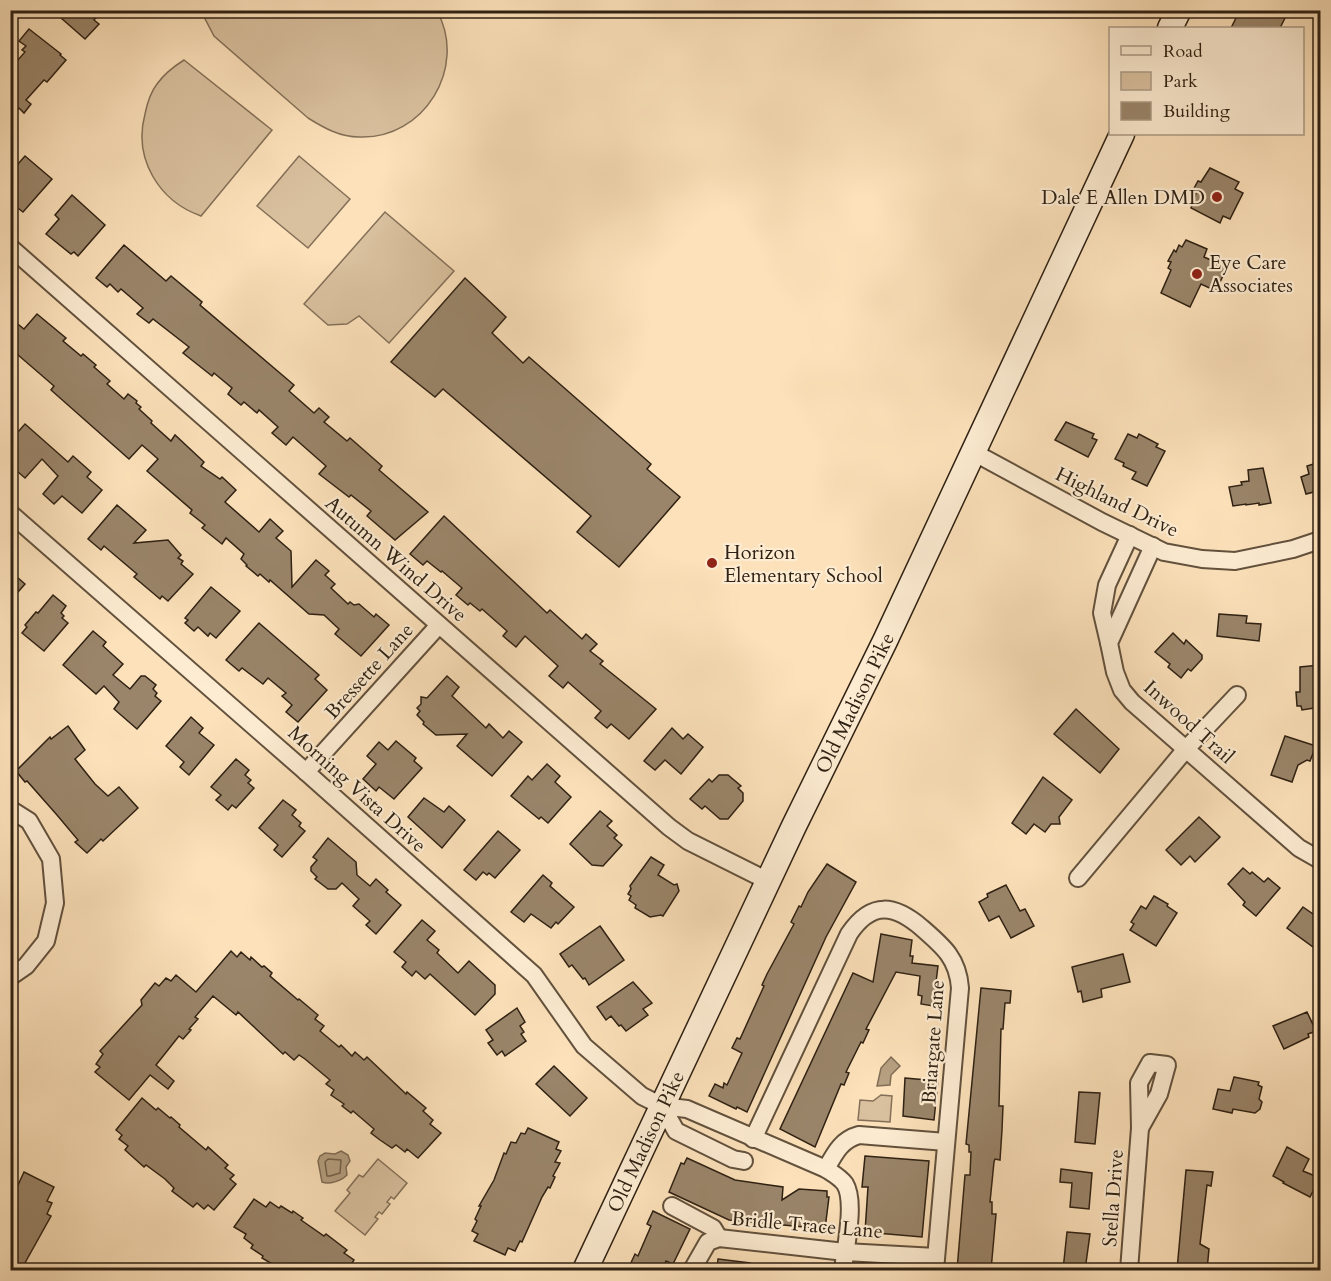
<svg xmlns="http://www.w3.org/2000/svg" width="1331" height="1281" viewBox="0 0 1331 1281" font-family="Cardo,serif">
	<style>
		.green { fill: #d9c09e; stroke: #847058; stroke-width: 1.5 }
		.water { fill: #b6a081; stroke: #806d55; stroke-width: 1.5 }
		.lines { fill: none; stroke-linecap: round; stroke-linejoin: round }
		.shore { stroke: #72604a; stroke-width: 1.5 }
		.building { fill: #9a856a; stroke: #2f2113; stroke-width: 1.5 }
		.street-casing { stroke: #62513d; stroke-width: 20 }
		.secondary-casing { stroke: #2f2113; stroke-width: 27 }
		.street { stroke: #fdecd2; stroke-width: 16 }
		.secondary { stroke: #fdecd2; stroke-width: 24 }
		.poi-dot { fill: #8f2418; stroke: #fdecd2; stroke-width: 2 }
		.labels { text-anchor: middle; dominant-baseline: central; stroke-width: 4.5; stroke-linejoin: round; paint-order: stroke }
		.poi-label { font-size: 20px; fill: #2f2113; stroke: #fdecd2; text-anchor: start }
		.street-label { font-size: 20px; fill: #2f2113; stroke: #fdecd2 }
	</style>
	<rect width="100%" height="100%" fill="#fce1ba"/>
	<filter id="stains"><feTurbulence type="fractalNoise" baseFrequency=".00333" numOctaves="4"/><feColorMatrix values="0 0 0 0 .2 0 0 0 0 .09 0 0 0 0 .02 0 0 0 .5 -.17"/></filter>
	<radialGradient id="worn" r=".72"><stop offset=".6" stop-color="#630" stop-opacity="0"/><stop offset="1" stop-color="#630" stop-opacity=".3"/></radialGradient>
	<g class="green">
		<path d="M 201,11 L 437,11 C 468,67 424,140 359,137 C 340,137 324,128 308,118 L 214,36 Z"/>
		<path d="M 184,60 L 272,130 L 201,216 C 159,201 133,159 145,114 C 147,104 150,93 157,84 C 164,74 173,67 184,60 Z"/>
		<polygon points="299,156 350,199 308,248 257,206"/>
		<polygon points="385,212 454,271 389,343 359,316 347,324 328,325 304,304"/>
		<polygon points="881,1095 892,1096 890,1122 858,1120 860,1100 873,1101"/>
		<polygon points="378,1159 407,1183 394,1199 391,1197 387,1202 390,1204 382,1214 379,1212 375,1217 378,1219 365,1235 335,1211 350,1193 347,1190 359,1175 363,1177"/>
	</g>
	<g class="water">
		<polygon points="891,1057 900,1066 891,1075 890,1085 877,1086 881,1068"/>
		<path d="M 341,1151 L 348,1155 L 350,1161 L 346,1167 L 347,1175 C 341,1181 329,1185 322,1182 L 318,1161 L 320,1156 L 325,1153 L 335,1154 Z"/>
	</g>
	<g class="lines">
		<polygon class="shore" points="328,1159 341,1160 340,1173 330,1176 327,1176 325,1162"/>
	</g>
	<g class="building">
		<polygon points="52,10 102,10 94,20 99,24 85,39"/>
		<polygon points="1240,10 1289,10 1280,28 1231,28"/>
		<polygon points="29,29 61,54 60,55 66,60 47,82 44,80 26,100 31,104 24,113 19,108 10,118 10,69 25,52 22,50 26,46 19,41"/>
		<polygon points="25,156 52,179 23,212 10,202 10,173"/>
		<polygon points="1210,168 1239,182 1235,189 1243,193 1230,219 1223,216 1220,223 1191,208 1196,193 1192,192 1198,181 1201,182"/>
		<polygon points="72,195 105,225 78,256 74,252 71,254 46,234 59,219 55,215"/>
		<polygon points="1186,240 1207,249 1204,257 1227,267 1216,291 1201,284 1190,307 1161,293 1171,270 1168,268 1171,262 1168,261 1174,250 1176,252 1179,245 1182,247"/>
		<polygon points="124,245 166,281 171,276 202,302 200,305 294,385 289,391 314,413 319,408 329,417 324,422 347,441 350,438 382,466 379,470 428,512 395,540 367,516 371,511 351,495 349,497 319,474 326,466 293,437 286,445 272,433 278,427 259,410 257,413 244,402 241,405 228,394 232,388 214,373 212,376 183,353 189,347 153,319 149,323 137,314 143,308 121,289 118,292 110,284 107,287 96,278"/>
		<polygon points="465,278 506,317 492,333 523,363 529,357 651,464 647,469 680,497 619,567 577,532 591,516 443,389 435,397 391,362"/>
		<polygon points="37,314 66,338 63,341 81,356 83,354 96,365 94,367 110,381 107,384 124,399 128,394 137,401 136,403 141,407 139,409 152,421 151,423 171,441 175,435 204,462 201,466 220,479 222,477 236,490 225,502 259,532 270,519 283,531 276,538 291,551 292,587 316,560 329,571 325,575 335,584 331,588 348,604 350,602 354,605 359,604 374,617 376,614 389,625 361,656 335,634 339,629 324,615 309,614 270,580 269,582 260,574 258,576 246,566 247,565 241,559 244,554 226,538 222,544 202,528 205,525 190,513 192,510 147,471 158,459 142,445 129,459 51,390 54,386 10,348 10,318 24,329"/>
		<polygon points="1066,422 1094,434 1092,438 1097,440 1088,457 1055,440"/>
		<polygon points="25,424 68,462 73,456 91,472 87,477 102,490 82,513 62,496 54,504 43,494 58,476 42,459 25,478 10,465 10,441"/>
		<polygon points="1128,434 1137,438 1139,434 1158,444 1156,447 1165,451 1147,486 1132,479 1136,472 1123,466 1124,463 1115,459"/>
		<polygon points="1320,462 1320,501 1316,502 1314,492 1306,494 1301,477 1309,474 1307,466"/>
		<polygon points="1263,468 1271,503 1259,505 1259,503 1246,505 1246,504 1233,506 1229,487 1242,485 1241,482 1249,481 1248,470"/>
		<polygon points="117,505 146,530 134,543 168,540 181,555 178,558 183,561 181,564 193,574 168,601 162,596 160,599 134,577 137,574 104,546 101,550 88,539"/>
		<polygon points="444,516 547,613 550,610 582,639 586,634 597,644 590,651 603,661 600,664 656,709 629,739 611,724 607,728 595,718 601,711 568,682 563,688 549,676 558,666 525,636 516,647 503,636 507,631 482,609 480,611 470,603 468,605 456,595 462,588 442,571 441,572 427,561 423,565 410,554"/>
		<polygon points="10,571 25,584 10,601"/>
		<polygon points="211,587 240,611 216,638 210,633 208,636 198,627 194,631 185,623 188,620 185,618"/>
		<polygon points="53,595 66,606 61,613 64,616 62,618 68,623 44,651 22,633 27,627 25,625 36,612 38,613"/>
		<polygon points="1219,614 1247,616 1246,623 1261,624 1259,641 1217,636"/>
		<polygon points="259,623 319,675 315,679 327,690 298,722 286,712 292,705 282,696 286,693 268,678 263,684 242,668 239,671 226,660"/>
		<polygon points="93,631 106,642 103,646 123,664 113,675 130,689 141,676 145,676 156,685 153,689 157,693 155,696 161,701 137,729 114,709 119,702 104,686 96,694 63,665"/>
		<polygon points="1173,633 1184,644 1186,640 1202,655 1202,659 1191,671 1188,669 1181,678 1168,667 1170,664 1155,652"/>
		<polygon points="1320,665 1320,707 1302,710 1301,706 1297,706 1296,692 1300,692 1300,667"/>
		<polygon points="447,676 459,687 452,696 486,728 489,724 503,738 509,731 522,742 492,776 457,746 467,734 436,735 423,724 424,722 417,715 420,711 417,708 421,704 421,697 427,698"/>
		<polygon points="1076,709 1119,749 1100,773 1054,734"/>
		<polygon points="191,717 203,728 199,733 214,745 189,775 180,767 184,762 166,746"/>
		<polygon points="68,726 85,750 75,759 95,784 108,796 119,787 138,808 103,841 101,839 87,853 75,842 78,840 57,815 27,781 25,782 16,771 50,737 51,739"/>
		<polygon points="672,728 683,739 688,734 703,747 681,774 665,760 655,770 644,761"/>
		<polygon points="1285,736 1316,746 1310,761 1307,760 1298,765 1292,782 1271,775"/>
		<polygon points="396,741 416,758 414,761 422,768 394,799 379,787 376,791 363,779 376,764 367,756 379,742 388,750"/>
		<polygon points="236,759 249,770 245,775 251,780 248,783 254,788 236,808 232,805 228,810 216,800 221,795 211,787"/>
		<polygon points="547,764 560,776 555,782 571,797 548,823 541,817 539,819 511,796 528,776 532,780"/>
		<polygon points="719,775 728,775 741,786 738,788 743,793 743,801 728,819 720,819 705,806 702,809 690,799 709,779 712,782"/>
		<polygon points="1043,777 1072,800 1059,817 1060,824 1051,824 1045,832 1034,824 1026,834 1012,823"/>
		<polygon points="424,798 444,812 449,806 465,820 442,848 408,817"/>
		<polygon points="283,800 296,810 292,815 301,823 299,826 305,831 282,857 274,850 278,845 259,828"/>
		<polygon points="600,811 612,821 607,826 617,835 614,838 622,845 603,866 592,865 570,844"/>
		<polygon points="1199,817 1220,837 1195,862 1190,856 1181,865 1166,850"/>
		<polygon points="498,831 520,850 495,878 489,873 487,875 483,872 476,880 464,870"/>
		<polygon points="328,838 356,862 357,875 370,886 376,879 388,890 386,892 401,905 376,934 366,925 370,921 353,906 359,899 342,883 336,889 328,889 315,879 317,877 311,871 311,867 317,860 313,857"/>
		<polygon points="651,857 664,865 658,875 674,885 677,884 679,891 663,916 661,915 650,917 635,908 636,905 629,900 631,896 628,894 631,889 630,886"/>
		<polygon points="827,864 856,882 826,937 747,1112 737,1107 736,1109 709,1096 715,1084 723,1088 724,1083 727,1085 742,1053 732,1048 737,1038 740,1039 764,986 762,985 767,974 794,924 791,922 799,906 801,907 808,892"/>
		<polygon points="1243,868 1250,874 1252,872 1264,882 1268,878 1280,888 1256,916 1243,905 1245,902 1228,884"/>
		<polygon points="543,875 552,883 550,886 574,907 558,924 556,922 551,928 531,914 524,922 511,912"/>
		<polygon points="1006,885 1020,911 1025,909 1034,926 1011,938 999,916 989,921 979,902 988,897 987,894"/>
		<polygon points="1154,896 1168,904 1167,906 1177,913 1156,946 1130,930 1134,924 1131,922 1141,906 1146,909"/>
		<polygon points="1303,907 1320,919 1320,952 1287,928"/>
		<polygon points="422,920 435,931 427,940 439,950 437,953 458,973 469,961 495,985 495,994 475,1015 430,974 425,979 416,971 412,976 402,967 406,962 394,952"/>
		<polygon points="600,926 624,960 589,985 585,978 583,979 572,965 569,967 560,954"/>
		<polygon points="881,934 912,940 910,956 913,956 912,963 938,966 933,1006 921,1004 922,996 918,995 920,976 896,972 866,1029 869,1030 863,1043 861,1042 846,1072 849,1073 844,1085 841,1084 815,1147 780,1129 853,973 873,982"/>
		<polygon points="231,951 237,957 241,952 250,960 251,957 262,967 264,966 272,973 270,976 298,1000 299,999 318,1015 315,1019 324,1026 320,1031 339,1047 341,1045 352,1056 355,1052 364,1060 367,1057 406,1094 407,1092 426,1108 423,1111 433,1120 430,1124 441,1133 418,1158 407,1149 405,1152 396,1145 392,1148 380,1140 371,1133 374,1129 353,1111 351,1113 342,1106 344,1104 331,1095 334,1090 326,1084 330,1080 305,1059 299,1055 294,1060 285,1052 283,1054 238,1012 236,1015 213,996 195,1017 198,1019 189,1029 191,1030 183,1039 179,1036 156,1065 174,1081 168,1089 150,1075 129,1100 95,1072 100,1067 96,1064 103,1054 100,1051 142,1005 141,1000 155,983 159,986 166,978 171,981 176,975 196,992"/>
		<polygon points="1123,954 1130,982 1101,989 1102,997 1083,1002 1081,991 1078,992 1072,967"/>
		<polygon points="633,982 652,1003 643,1009 648,1015 626,1031 621,1025 619,1026 611,1016 606,1020 597,1007"/>
		<polygon points="981,988 1011,991 1010,1003 1005,1003 1003,1029 1001,1029 999,1106 1003,1106 1002,1130 1000,1160 995,1159 994,1162 990,1202 992,1202 992,1214 996,1214 991,1270 957,1270 965,1175 970,1175 971,1152 969,1152 969,1145 966,1144"/>
		<polygon points="517,1008 525,1022 520,1026 524,1032 521,1034 526,1041 505,1056 502,1051 497,1055 488,1043 493,1040 486,1030"/>
		<polygon points="1307,1012 1316,1031 1308,1034 1309,1037 1284,1049 1273,1026"/>
		<polygon points="554,1066 587,1098 570,1116 536,1084"/>
		<polygon points="1234,1077 1259,1082 1258,1085 1262,1087 1259,1099 1262,1102 1260,1109 1255,1113 1233,1109 1232,1113 1213,1109 1218,1089 1230,1091"/>
		<polygon points="905,1078 938,1081 934,1120 903,1116"/>
		<polygon points="1079,1092 1100,1093 1095,1144 1075,1142"/>
		<polygon points="142,1098 156,1110 158,1108 170,1118 171,1117 180,1125 179,1127 206,1150 208,1147 228,1165 225,1168 234,1175 230,1179 236,1184 214,1210 208,1205 204,1209 197,1203 193,1207 172,1191 174,1188 165,1179 146,1165 144,1167 125,1150 128,1146 119,1139 122,1135 116,1130"/>
		<polygon points="528,1128 559,1142 556,1149 561,1151 555,1162 560,1163 553,1176 555,1177 550,1188 548,1187 542,1197 522,1242 520,1241 515,1251 508,1248 505,1255 474,1241 478,1234 472,1231 477,1221 475,1219 481,1206 479,1206 494,1180 504,1153 506,1154 511,1142 516,1143 521,1133 525,1134"/>
		<polygon points="1287,1147 1309,1159 1303,1171 1320,1178 1310,1197 1283,1183 1284,1182 1273,1176"/>
		<polygon points="865,1156 929,1161 922,1237 865,1232 868,1187 862,1187"/>
		<polygon points="687,1158 735,1180 783,1187 782,1200 799,1189 827,1191 827,1197 829,1197 825,1229 729,1220 669,1192 681,1163 684,1164"/>
		<polygon points="1061,1169 1092,1173 1089,1209 1070,1207 1072,1183 1060,1182"/>
		<polygon points="1186,1170 1213,1172 1211,1186 1207,1185 1200,1244 1209,1249 1207,1270 1177,1270"/>
		<polygon points="24,1172 54,1187 47,1201 52,1203 47,1214 51,1216 21,1270 10,1270 10,1182 18,1185"/>
		<polygon points="254,1199 266,1207 270,1202 279,1208 281,1206 292,1213 293,1211 303,1218 301,1220 324,1236 326,1234 347,1250 344,1253 354,1260 352,1263 362,1270 282,1270 262,1258 263,1256 251,1248 253,1245 244,1238 246,1234 234,1227"/>
		<polygon points="653,1211 690,1229 673,1264 666,1261 662,1270 636,1270 629,1267 635,1254 638,1256 651,1226 647,1224"/>
		<polygon points="1067,1232 1090,1234 1085,1270 1063,1270"/>
		<polygon points="718,1259 750,1263 750,1270 717,1270"/>
	</g>
	<g class="lines">
		<g class="street-casing">
			<g id="street">
				<polyline points="10,247 669,827 688,841 768,881"/>
				<polyline points="973,452 1102,522 1164,552 1202,559 1235,561 1293,549 1320,540"/>
				<path d="M 10,513 L 306,772 L 534,975 L 584,1046 L 642,1096 L 662,1106 L 687,1109 L 826,1169 C 832,1173 840,1177 845,1184 C 856,1202 845,1249 843,1270"/>
				<polyline points="1153,546 1109,643 1115,672 1122,690 1132,702 1299,848 1320,860"/>
				<polyline points="1109,643 1102,613 1107,585 1130,535"/>
				<polyline points="306,772 439,625"/>
				<polyline points="10,809 29,821 51,859 55,903 46,941 26,966 10,977"/>
				<polyline points="1078,878 1186,749 1237,695"/>
				<polygon points="1150,1063 1167,1065 1159,1094 1140,1128 1139,1083"/>
				<polyline points="662,1106 676,1131 733,1159 744,1161"/>
				<path d="M 753,1139 L 849,934 C 872,900 895,905 922,928 C 944,947 958,959 960,988 L 935,1270"/>
				<path d="M 826,1169 C 835,1153 841,1140 859,1135 L 946,1142"/>
				<polyline points="672,1206 713,1228 719,1238"/>
				<polyline points="692,1270 708,1242 719,1238 845,1252 936,1257"/>
				<polyline points="1129,1270 1140,1128"/>
			</g>
		</g>
		<g class="secondary-casing">
			<g id="secondary">
				<polyline points="1170,28 1179,10"/>
				<path id="s1" d="M 585,1270 L 794,826 L 885,641 L 1122,134"/>
			</g>
		</g>
		<use href="#street" class="street"/>
		<use href="#secondary" class="secondary"/>
	</g>
	<g class="poi-dot">
		<circle cx="1217" cy="197" r="6"/>
		<circle cx="1197" cy="274" r="6"/>
		<circle cx="712" cy="563" r="6"/>
	</g>
	<g class="labels">
		<g class="poi-label">
			<text x="1205" y="197" text-anchor="end">Dale E Allen DMD</text>
			<text x="1209" y="262">Eye Care<tspan x="1209" dy="23">Associates</tspan></text>
			<text x="724" y="552">Horizon<tspan x="724" dy="23">Elementary School</tspan></text>
		</g>
		<g class="street-label">
			<text transform="translate(1117 502) rotate(26)">Highland Drive</text>
			<text transform="translate(396 559) rotate(41)">Autumn Wind Drive</text>
			<text transform="translate(369 671) rotate(-48)">Bressette Lane</text>
			<text stroke="none"><textPath href="#s1" startOffset="628">Old Madison Pike</textPath></text>
			<text transform="translate(1189 722) rotate(42)">Inwood Trail</text>
			<text transform="translate(357 789) rotate(42)">Morning Vista Drive</text>
			<text transform="translate(933 1042) rotate(-86)">Briargate Lane</text>
			<text stroke="none"><textPath href="#s1" startOffset="142">Old Madison Pike</textPath></text>
			<text transform="translate(1113 1198) rotate(-86)">Stella Drive</text>
			<text transform="translate(807 1225) rotate(5)">Bridle Trace Lane</text>
		</g>
	</g>
	<rect width="1331" height="1281" fill="none" stroke="#fce1ba" stroke-width="36"/>
	<rect x="12" y="12" width="1307" height="1257" fill="none" stroke="#2f2113" stroke-width="3"/>
	<rect x="18" y="18" width="1295" height="1245" fill="none" stroke="#2f2113" stroke-width="1.5"/>
	<rect x="1109" y="27" width="195" height="108" fill="#fdecd2" stroke="#ab9b86" stroke-width="1.5"/>
	<rect x="1121" y="46" width="30" height="9" fill="#fdecd2" stroke="#ab9b86" stroke-width="1.5"/>
	<text x="1163" y="57" font-size="18" fill="#2f2113">Road</text>
	<rect x="1121" y="72" width="30" height="18" fill="#d9c09e" stroke="#ab9b86" stroke-width="1.5"/>
	<text x="1163" y="87" font-size="18" fill="#2f2113">Park</text>
	<rect x="1121" y="102" width="30" height="18" fill="#9a856a" stroke="#ab9b86" stroke-width="1.5"/>
	<text x="1163" y="117" font-size="18" fill="#2f2113">Building</text>
	<rect width="100%" height="100%" filter="url(#stains)"/>
	<rect width="100%" height="100%" fill="url(#worn)"/>
</svg>
